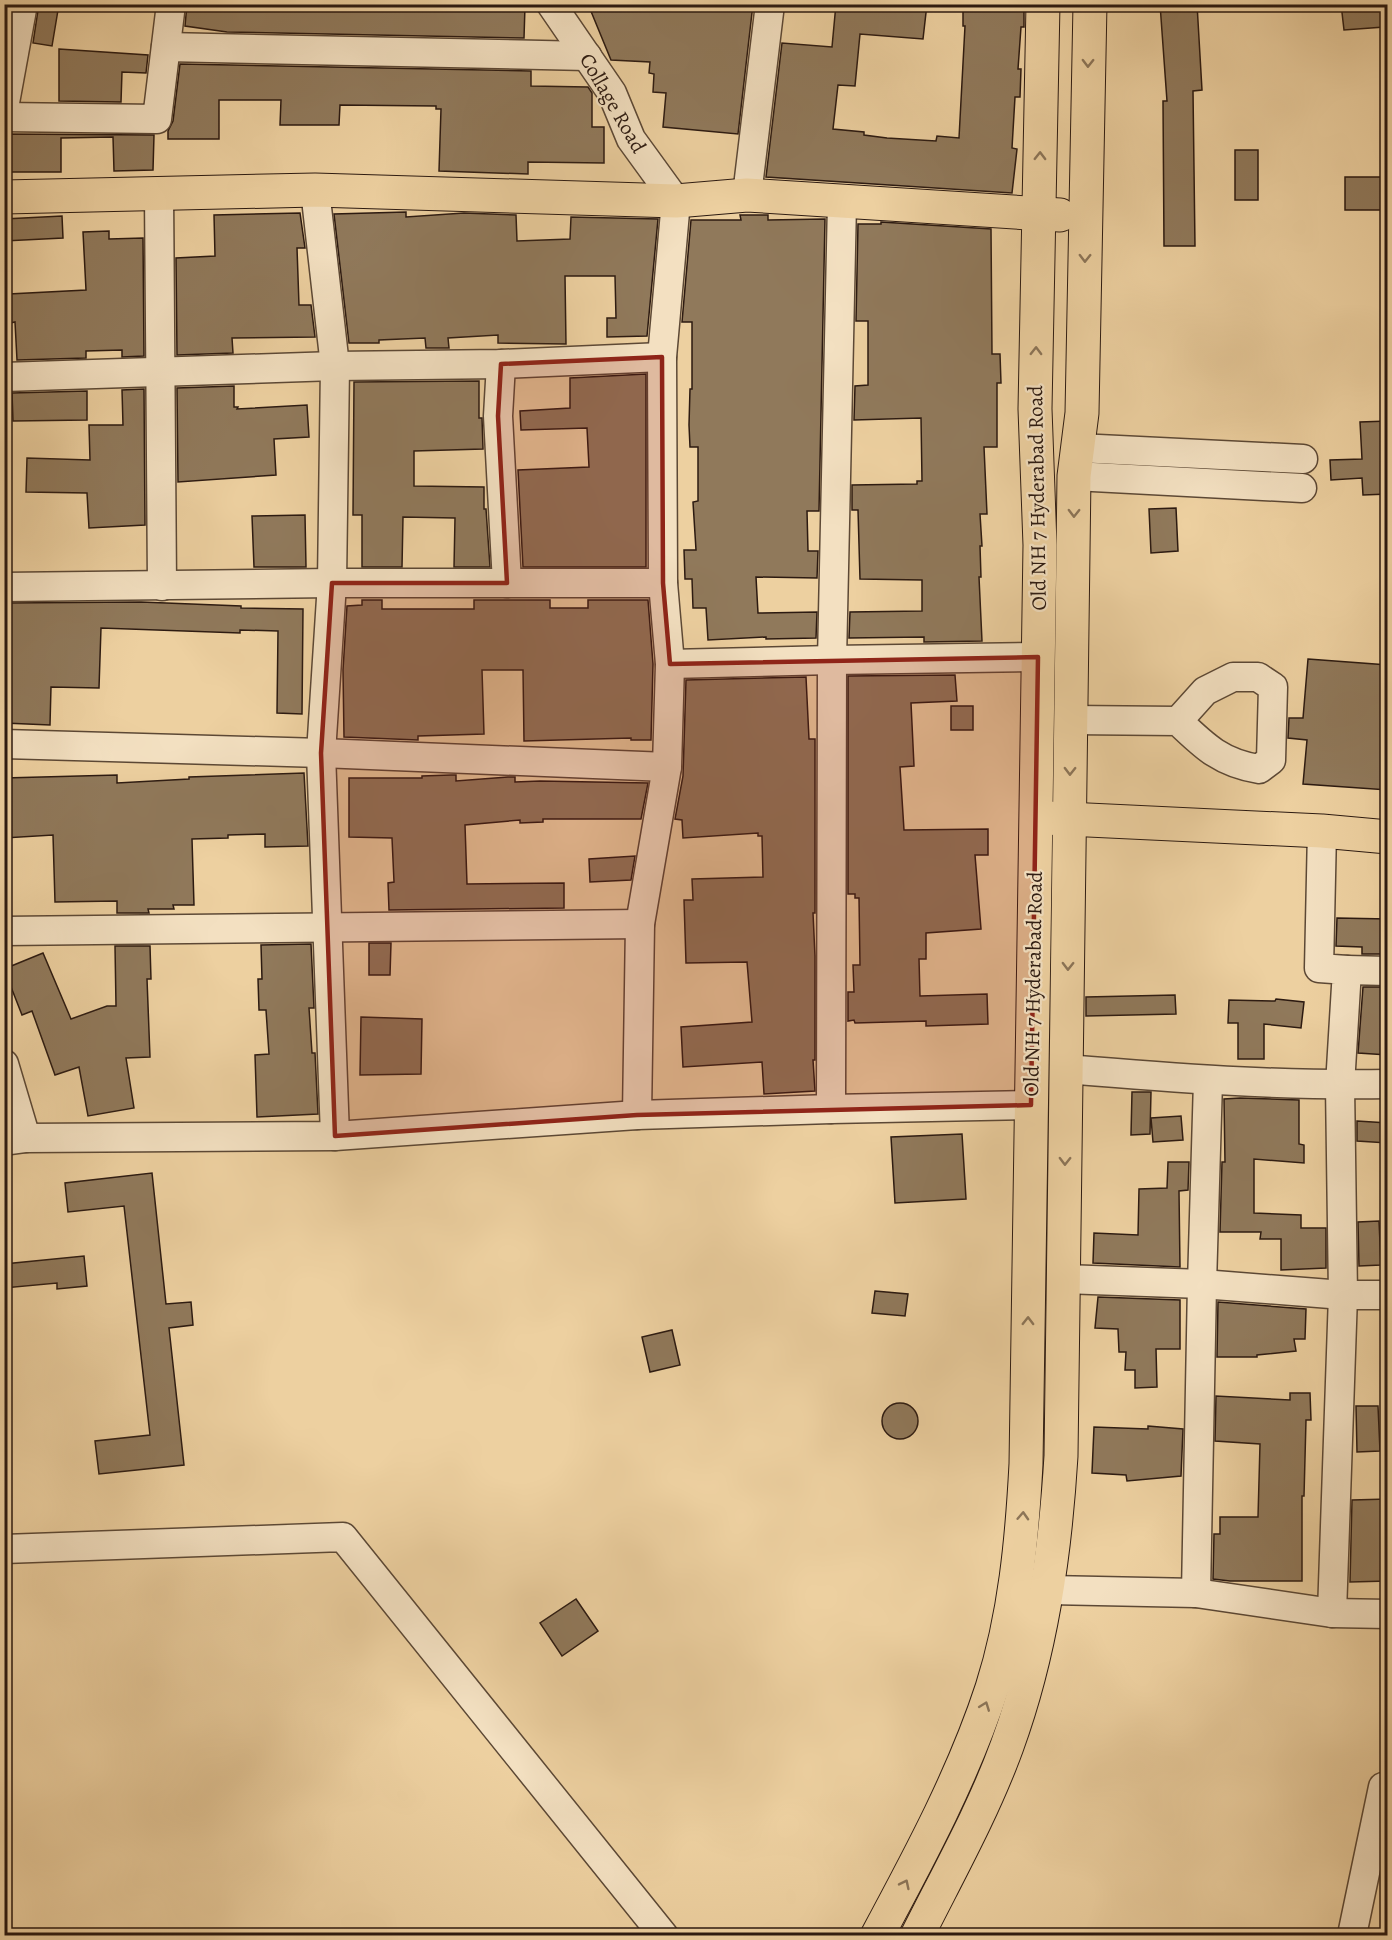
<svg xmlns="http://www.w3.org/2000/svg" width="1392" height="1940" viewBox="0 0 1392 1940" font-family="Alegreya,serif">
	<style>
		.building { fill: #90795b; stroke: #2c1a11; stroke-width: 1.5 }
		.lines { fill: none; stroke-linecap: round; stroke-linejoin: round }
		.minor-casing { stroke: #5c4835; stroke-width: 31 }
		.major-casing { stroke: #2c1a11; stroke-width: 35 }
		.minor { stroke: #f3e0c1; stroke-width: 28 }
		.major { stroke: #edd0a0; stroke-width: 33 }
		.oneway { stroke: #8c7558 }
		.marked { fill: #8f2418; fill-opacity: 0.2; stroke: #8f2418; stroke-width: 4.5; stroke-linejoin: round }
		.labels { text-anchor: middle; dominant-baseline: central; stroke-width: 4.5; stroke-linejoin: round; paint-order: stroke }
		.street-label { font-size: 21px; fill: #2c1a11; stroke: #f3e0c1 }
	</style>
	<rect width="100%" height="100%" fill="#edd0a0"/>
	<filter id="stains"><feTurbulence type="fractalNoise" baseFrequency=".00333" numOctaves="4"/><feColorMatrix values="0 0 0 0 .2 0 0 0 0 .09 0 0 0 0 .02 0 0 0 .5 -.17"/></filter>
	<radialGradient id="worn" r=".72"><stop offset=".6" stop-color="#630" stop-opacity="0"/><stop offset="1" stop-color="#630" stop-opacity=".3"/></radialGradient>
	<g class="building">
		<polygon points="39,4 59,4 52,46 33,43"/>
		<polygon points="187,4 462,4 525,6 524,38 227,32 185,26"/>
		<polygon points="588,4 753,4 738,134 663,127 666,93 653,92 654,74 649,73 650,62 611,60"/>
		<polygon points="836,4 927,4 923,39 860,34 855,86 838,85 833,129 864,132 864,135 887,138 936,141 937,136 959,138 965,26 963,26 963,4 1024,4 1024,27 1021,27 1018,69 1021,69 1020,97 1015,97 1012,148 1017,149 1012,193 766,177 782,43 832,47"/>
		<polygon points="1160,4 1197,4 1202,90 1193,91 1195,246 1164,246 1163,101 1167,101"/>
		<polygon points="1341,4 1382,4 1384,27 1344,30"/>
		<polygon points="59,49 148,55 146,73 122,72 121,102 59,101"/>
		<polygon points="180,64 531,71 531,86 588,87 592,93 592,127 604,127 604,163 528,162 528,174 439,171 441,109 436,109 436,106 340,105 339,125 280,125 281,100 219,100 219,139 168,139 168,131 173,121"/>
		<polygon points="4,134 154,135 153,170 114,171 113,137 61,138 61,172 4,172"/>
		<rect x="1235" y="150" width="23" height="50"/>
		<rect x="1345" y="177" width="43" height="33"/>
		<polygon points="406,212 406,217 464,213 516,215 517,241 570,239 571,217 658,219 647,336 607,337 607,318 616,318 615,276 565,276 566,344 498,343 498,335 448,338 449,348 426,348 425,338 379,340 379,343 349,343 334,214"/>
		<polygon points="300,213 305,248 297,248 299,305 311,305 315,337 232,338 233,353 177,355 176,258 215,256 214,215"/>
		<polygon points="740,215 768,215 768,220 825,219 819,511 807,511 808,551 818,551 817,578 756,577 758,613 817,612 816,638 766,639 766,637 708,640 706,608 693,608 692,579 685,579 684,550 696,550 693,502 698,501 698,447 690,447 689,425 690,389 692,389 692,322 682,322 691,220 741,220"/>
		<polygon points="62,216 63,238 4,241 4,219"/>
		<polygon points="881,222 991,229 992,354 1000,354 1001,383 997,383 997,447 984,447 987,514 980,514 982,546 980,546 981,577 979,577 982,641 924,642 924,637 849,638 850,612 922,611 922,580 860,579 858,510 852,510 852,485 917,484 917,481 922,481 921,418 854,420 855,386 868,385 868,321 856,321 858,224 881,224"/>
		<polygon points="109,231 109,239 143,238 144,356 122,357 122,350 86,351 86,358 17,360 15,322 10,323 9,294 86,290 83,232"/>
		<polygon points="646,374 646,567 523,567 518,470 589,467 587,428 521,430 520,411 570,408 570,378"/>
		<polygon points="479,381 479,418 482,418 483,449 414,451 414,486 484,487 484,509 486,509 490,567 454,567 455,518 403,517 402,567 362,567 362,515 353,515 354,382"/>
		<polygon points="234,386 234,407 238,407 237,409 307,405 309,437 274,439 276,475 178,482 177,388"/>
		<polygon points="144,389 145,525 89,528 87,493 26,492 27,458 90,460 89,425 123,425 122,390"/>
		<polygon points="87,391 87,420 13,421 12,393"/>
		<polygon points="1388,421 1388,494 1363,495 1362,478 1331,480 1330,460 1362,459 1360,422"/>
		<polygon points="1176,508 1178,551 1151,553 1149,509"/>
		<polygon points="305,515 306,567 254,567 252,516"/>
		<polygon points="362,600 382,600 382,609 474,609 474,600 550,600 550,608 588,608 588,600 648,600 653,664 651,740 631,740 631,738 524,741 523,670 482,670 484,734 418,736 418,740 344,737 343,670 347,606 362,605"/>
		<polygon points="141,602 241,606 241,608 303,609 302,714 277,713 278,631 240,630 240,633 101,628 99,688 51,687 50,725 4,723 4,603"/>
		<polygon points="1308,659 1388,665 1388,790 1303,784 1307,740 1288,738 1289,718 1303,718"/>
		<polygon points="955,675 957,701 911,703 914,766 900,767 904,830 988,829 988,855 975,855 981,929 926,933 926,959 919,959 920,996 987,994 988,1024 926,1026 926,1021 855,1023 854,1020 848,1021 848,992 854,992 853,965 860,965 859,898 855,898 855,894 848,894 848,676"/>
		<polygon points="806,677 809,739 815,739 815,913 813,913 815,956 815,1060 813,1060 815,1091 764,1094 762,1062 683,1067 681,1027 752,1022 747,962 686,963 684,900 693,900 692,879 763,877 762,836 758,836 758,833 683,838 682,820 675,819 683,776 686,680"/>
		<rect x="951" y="706" width="22" height="24"/>
		<polygon points="304,773 308,846 265,847 265,834 228,835 228,838 192,839 194,905 173,905 174,909 148,909 149,913 117,913 117,901 55,902 53,835 4,838 4,778 117,775 117,783 189,779 189,777"/>
		<polygon points="451,775 456,775 456,781 508,777 515,777 515,782 540,781 648,783 641,819 543,819 543,822 520,823 520,820 465,825 467,884 564,883 564,908 389,910 388,883 394,882 392,838 349,837 349,778 422,778 422,776"/>
		<polygon points="635,856 631,880 590,882 589,859"/>
		<polygon points="1337,918 1388,919 1388,954 1362,954 1362,947 1336,946"/>
		<polygon points="369,943 391,943 390,975 369,975"/>
		<polygon points="311,944 314,1008 309,1008 312,1053 315,1053 318,1114 257,1117 255,1055 269,1054 266,1010 259,1010 258,979 262,979 261,945"/>
		<polygon points="115,946 150,946 151,979 147,979 150,1057 126,1058 134,1108 88,1116 79,1067 55,1075 32,1011 22,1015 4,969 43,953 71,1019 107,1006 116,1006"/>
		<polygon points="1363,987 1388,987 1388,1055 1358,1053"/>
		<polygon points="1175,995 1176,1014 1086,1016 1086,997"/>
		<polygon points="1276,999 1304,1002 1301,1028 1264,1024 1264,1059 1238,1059 1238,1023 1228,1023 1229,1000 1275,1001"/>
		<polygon points="361,1017 422,1019 421,1074 360,1075"/>
		<polygon points="1132,1092 1151,1092 1150,1134 1131,1135"/>
		<polygon points="1240,1098 1299,1100 1299,1144 1304,1145 1304,1163 1254,1159 1254,1213 1301,1215 1301,1228 1326,1228 1326,1268 1281,1270 1281,1239 1260,1239 1261,1232 1220,1232 1222,1162 1225,1162 1224,1099"/>
		<polygon points="1181,1116 1183,1140 1153,1142 1151,1118"/>
		<polygon points="1357,1121 1388,1123 1388,1143 1357,1141"/>
		<polygon points="962,1134 966,1199 895,1203 891,1137"/>
		<polygon points="1168,1162 1189,1162 1188,1190 1179,1191 1180,1267 1093,1263 1094,1233 1138,1235 1139,1189 1167,1188"/>
		<polygon points="152,1173 166,1304 191,1302 193,1325 169,1328 184,1465 99,1474 95,1441 150,1435 124,1206 68,1212 65,1183"/>
		<polygon points="1379,1221 1381,1265 1359,1266 1358,1222"/>
		<polygon points="84,1256 87,1286 57,1289 57,1283 4,1288 4,1264"/>
		<polygon points="875,1291 908,1294 905,1316 872,1313"/>
		<polygon points="1098,1297 1180,1300 1180,1349 1156,1349 1157,1387 1135,1388 1135,1370 1125,1370 1126,1352 1119,1352 1118,1329 1095,1328"/>
		<polygon points="1218,1302 1306,1309 1305,1339 1294,1339 1296,1351 1257,1355 1257,1357 1217,1357"/>
		<polygon points="672,1330 680,1365 650,1372 642,1337"/>
		<polygon points="1290,1393 1310,1393 1311,1420 1306,1420 1304,1496 1302,1496 1302,1581 1230,1581 1213,1579 1214,1534 1220,1534 1220,1517 1258,1517 1260,1444 1215,1441 1216,1396 1290,1400"/>
		<circle cx="900" cy="1421" r="18"/>
		<polygon points="1356,1406 1378,1406 1380,1451 1357,1452"/>
		<polygon points="1148,1426 1183,1429 1181,1476 1127,1481 1126,1475 1092,1473 1094,1427 1148,1429"/>
		<polygon points="1388,1499 1388,1581 1350,1582 1352,1500"/>
		<polygon points="576,1599 598,1631 562,1656 540,1623"/>
	</g>
	<g class="lines">
		<g class="minor-casing">
			<g id="minor">
				<polyline points="551,4 612,93 631,139 676,201 662,357 663,583 670,664 667,767 640,924 637,1115"/>
				<polyline points="166,47 587,56"/>
				<polyline points="4,108 23,4"/>
				<polyline points="4,117 157,119 171,4"/>
				<polyline points="315,190 335,366 332,583 321,753 335,1136"/>
				<polyline points="159,193 162,586"/>
				<polyline points="747,195 770,4"/>
				<polyline points="842,203 832,660 831,1109 1031,1105"/>
				<polyline points="501,364 498,416 507,583"/>
				<polyline points="4,377 335,366 501,364 662,357"/>
				<polyline points="1078,448 1303,459"/>
				<polyline points="1074,476 1302,488"/>
				<polyline points="4,587 332,583 663,583"/>
				<polyline points="670,664 832,660 1038,657"/>
				<path d="M 1071,720 L 1178,721 C 1204,746 1221,763 1259,769 L 1271,760 L 1273,687 L 1258,677 L 1233,677 L 1205,691 L 1178,721"/>
				<polyline points="4,744 321,753 667,767"/>
				<polyline points="1322,831 1319,968 1347,970 1340,1085 1343,1295 1332,1613"/>
				<polyline points="4,931 640,924"/>
				<polyline points="1347,970 1388,971"/>
				<polyline points="4,1064 26,1138 4,1141"/>
				<path d="M 1066,1069 C 1173,1078 1280,1086 1388,1084"/>
				<polyline points="26,1138 335,1136 637,1115 831,1109"/>
				<polyline points="1064,1279 1202,1284 1343,1295 1388,1295"/>
				<polyline points="4,1549 343,1537 664,1936"/>
				<polyline points="1049,1590 1196,1593 1332,1613 1388,1614"/>
				<polyline points="1196,1593 1202,1284 1208,1081"/>
				<polyline points="1352,1935 1383,1787 1388,1788"/>
			</g>
		</g>
		<g class="major-casing">
			<g id="major">
				<polyline points="4,197 315,190 676,201 747,195 1060,215"/>
				<polyline points="1046,818 1322,831 1388,837"/>
				<path d="M 877,1936 C 920,1856 964,1774 992,1688 C 1015,1616 1022,1540 1026,1464 L 1040,545 L 1035,409 L 1043,4"/>
				<path d="M 917,1936 C 948,1874 983,1812 1007,1746 C 1041,1653 1055,1555 1061,1456 L 1074,476 L 1082,413 L 1090,4"/>
			</g>
		</g>
		<use href="#minor" class="minor"/>
		<use href="#major" class="major"/>
	</g>
	<defs><path id="oneway-chevron" d="M-2-3.5L2.5 0L-2 3.5" fill="none" stroke-width="1.6" stroke-linecap="round" stroke-linejoin="round" transform="scale(1.5)"/></defs>
	<g class="oneway">
		<use href="#oneway-chevron" transform="translate(1088 63) rotate(91)"/>
		<use href="#oneway-chevron" transform="translate(1040 156) rotate(-89)"/>
		<use href="#oneway-chevron" transform="translate(1085 258) rotate(91)"/>
		<use href="#oneway-chevron" transform="translate(1036 351) rotate(-89)"/>
		<use href="#oneway-chevron" transform="translate(1074 513) rotate(91)"/>
		<use href="#oneway-chevron" transform="translate(1070 771) rotate(91)"/>
		<use href="#oneway-chevron" transform="translate(1068 966) rotate(91)"/>
		<use href="#oneway-chevron" transform="translate(1065 1161) rotate(91)"/>
		<use href="#oneway-chevron" transform="translate(1028 1321) rotate(-89)"/>
		<use href="#oneway-chevron" transform="translate(1023 1516) rotate(-87)"/>
		<use href="#oneway-chevron" transform="translate(985 1706) rotate(-69)"/>
		<use href="#oneway-chevron" transform="translate(905 1884) rotate(-64)"/>
	</g>
	<path class="marked" d="M 662,357 L 663,583 L 670,664 L 1038,657 L 1031,1105 L 637,1115 L 335,1136 L 321,753 L 332,583 L 507,583 L 498,416 L 501,364 Z"/>
	<g class="labels">
		<g class="street-label">
			<text transform="translate(613 103) rotate(60)">Collage Road</text>
			<text transform="translate(1037 498) rotate(-91)">Old NH 7 Hyderabad Road</text>
			<text transform="translate(1033 984) rotate(-89)">Old NH 7 Hyderabad Road</text>
		</g>
	</g>
	<rect width="1392" height="1940" fill="none" stroke="#edd0a0" stroke-width="24"/>
	<rect x="6" y="6" width="1380" height="1928" fill="none" stroke="#2c1a11" stroke-width="3"/>
	<rect x="12" y="12" width="1368" height="1916" fill="none" stroke="#2c1a11" stroke-width="1.5"/>
	<rect width="100%" height="100%" filter="url(#stains)"/>
	<rect width="100%" height="100%" fill="url(#worn)"/>
</svg>
